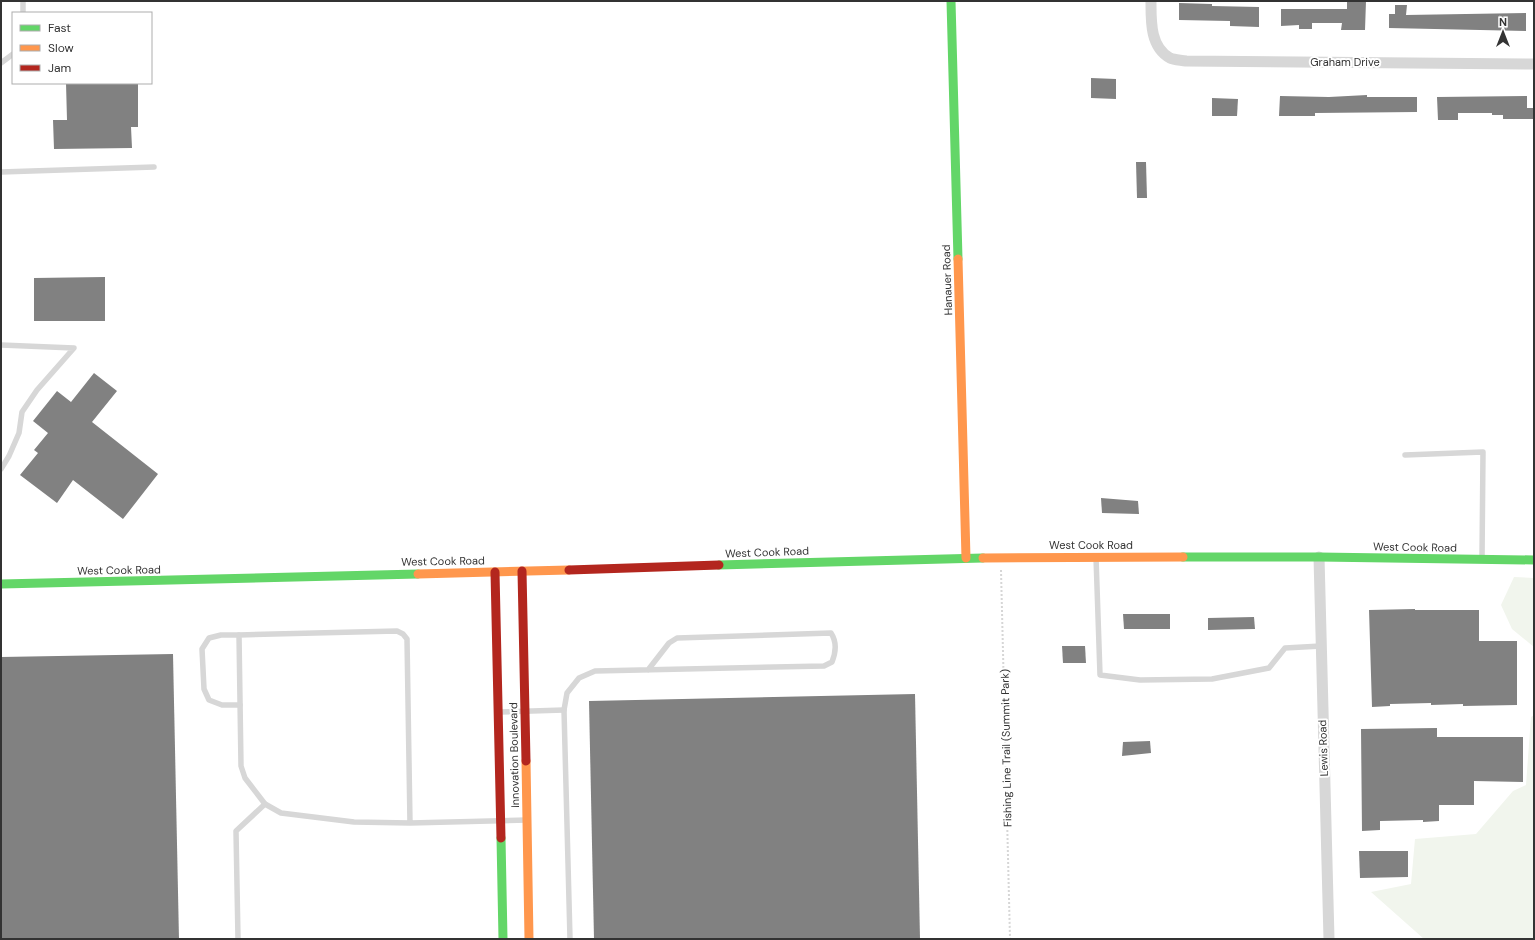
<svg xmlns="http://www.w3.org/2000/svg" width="1535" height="940" viewBox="0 0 1535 940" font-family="'DM Sans',sans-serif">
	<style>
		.green { fill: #f1f5ed }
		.building { fill: #818181 }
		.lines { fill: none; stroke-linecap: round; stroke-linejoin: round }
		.path { stroke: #d6d6d6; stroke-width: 2; stroke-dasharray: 2 2; stroke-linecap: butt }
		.lane { stroke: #d7d7d7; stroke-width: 5.5 }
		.street { stroke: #d7d7d7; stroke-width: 11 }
		.fast { stroke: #63d668; stroke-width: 9 }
		.slow { stroke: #ff974d; stroke-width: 9 }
		.jam { stroke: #b3261e; stroke-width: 9 }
		.labels { text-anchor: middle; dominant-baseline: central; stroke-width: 4; stroke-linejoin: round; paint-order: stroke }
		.street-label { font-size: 11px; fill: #333; stroke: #fff }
	</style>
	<rect width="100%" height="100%" fill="#fff"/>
	<g class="green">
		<polygon points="1514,577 1534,578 1534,647 1512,629 1501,605"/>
		<polygon points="1534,715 1534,939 1424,939 1371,892 1411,884 1415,839 1476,834 1513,791 1526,785 1531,717"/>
	</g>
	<g class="building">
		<polygon points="1347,1 1366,1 1365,30 1341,30 1342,23 1312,23 1312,29 1299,29 1299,25 1281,26 1281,9 1347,9"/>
		<polygon points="1179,3 1212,4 1212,6 1259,7 1259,27 1230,26 1230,21 1179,20"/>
		<polygon points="1395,5 1407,5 1406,15 1526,13 1526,31 1389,28 1389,14 1395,14"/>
		<polygon points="1091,78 1116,79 1116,99 1091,98"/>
		<polygon points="66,83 138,83 138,127 131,127 132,148 54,149 53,120 67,120"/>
		<polygon points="1367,95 1367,97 1417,97 1417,112 1315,113 1315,116 1279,116 1280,96 1329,97"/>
		<polygon points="1527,96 1527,108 1534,108 1534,119 1503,119 1503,115 1492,115 1492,113 1458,113 1458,120 1438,120 1437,97"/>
		<polygon points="1212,98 1238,99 1237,116 1212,116"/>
		<polygon points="1136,162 1146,162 1147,198 1137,198"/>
		<polygon points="105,277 105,321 34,321 34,278"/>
		<polygon points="94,373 117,391 92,422 158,474 123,519 73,480 57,503 20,475 38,453 34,450 48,433 33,421 57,391 71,402"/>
		<polygon points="1101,498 1138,501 1139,514 1102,513"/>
		<polygon points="1415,609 1415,610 1479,610 1479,641 1517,641 1517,705 1463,706 1463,704 1431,705 1431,703 1390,704 1390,706 1372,707 1369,610"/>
		<polygon points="1123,614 1170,614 1170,629 1124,629"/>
		<polygon points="1254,617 1255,629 1208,630 1208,618"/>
		<polygon points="1062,646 1085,646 1086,663 1063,663"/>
		<polygon points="173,654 179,939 1,939 1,657"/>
		<polygon points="915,694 920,939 594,939 589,701"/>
		<polygon points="1437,728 1437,737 1523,737 1523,782 1474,781 1474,805 1439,805 1439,821 1423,822 1423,820 1380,821 1380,830 1362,831 1361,729"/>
		<polygon points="1150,741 1151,753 1122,756 1123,742"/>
		<polygon points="1359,851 1408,851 1408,877 1360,878"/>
	</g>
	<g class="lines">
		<polyline class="path" points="1001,570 1010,939"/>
		<g class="lane">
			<polyline points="23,1 23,13"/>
			<polyline points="1,63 13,54"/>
			<polyline points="1,172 154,167"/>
			<polyline points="1,345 74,348 37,390 22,412 19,433 9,456 1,469"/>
			<polyline points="1405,455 1483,452 1482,559"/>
			<polyline points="1096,557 1100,675 1140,680 1212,679 1269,668 1285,648 1321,646"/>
			<polyline points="239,635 221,635 209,638 202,649 204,689 209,700 222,705 240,705"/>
			<polyline points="500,712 564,710"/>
			<polyline points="410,823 354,822 281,813 265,804 245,778 241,766 239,635 397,631 403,634 407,639 410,823 527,820"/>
			<polyline points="238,939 236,831 265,804"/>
			<path d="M 570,939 L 564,710 L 567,693 L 579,678 L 595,671 L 824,666 L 832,662 C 836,652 837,642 831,633 L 677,638 L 669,643 L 648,670"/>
		</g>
		<g class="street">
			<path d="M 1151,1 C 1151,21 1150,47 1170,58 C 1174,60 1181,60 1186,61 L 1534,64"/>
			<polyline points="1319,557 1329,939"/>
		</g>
		<g class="fast">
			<polyline points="951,1 958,259"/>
			<polyline points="1183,557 1319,557 1534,560"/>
			<polyline points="719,565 983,558"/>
			<polyline points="1,584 418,574"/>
			<polyline points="501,838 503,939"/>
		</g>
		<g class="slow">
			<polyline points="958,259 966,558"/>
			<polyline points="983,558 1183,557"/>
			<polyline points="418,574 569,570"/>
			<polyline points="526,761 529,939"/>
		</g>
		<g class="jam">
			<polyline points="569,570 719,565"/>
			<polyline points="522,571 526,761"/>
			<polyline points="495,572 501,838"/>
		</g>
	</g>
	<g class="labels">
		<g class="street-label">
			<text x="1345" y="62">Graham Drive</text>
			<text transform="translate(947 280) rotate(-92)">Hanauer Road</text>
			<text x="1091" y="545">West Cook Road</text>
			<text transform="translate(1415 547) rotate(1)">West Cook Road</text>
			<text transform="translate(767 552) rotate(-2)">West Cook Road</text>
			<text transform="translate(443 561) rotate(-1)">West Cook Road</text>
			<text transform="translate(119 570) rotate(-1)">West Cook Road</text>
			<text transform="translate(1006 748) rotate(-91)">Fishing Line Trail (Summit Park)</text>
			<text transform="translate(1323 748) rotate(-92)">Lewis Road</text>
			<text transform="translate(514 755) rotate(-91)">Innovation Boulevard</text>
		</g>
	</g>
	<rect width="1535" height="940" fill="none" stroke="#333333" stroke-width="4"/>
	<rect x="12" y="12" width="140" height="72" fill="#ffffff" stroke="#adadad"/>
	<rect x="20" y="25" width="20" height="6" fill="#63d668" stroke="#adadad"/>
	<text x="48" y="32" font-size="12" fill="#333333">Fast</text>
	<rect x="20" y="45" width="20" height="6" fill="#ff974d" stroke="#adadad"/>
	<text x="48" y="52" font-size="12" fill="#333333">Slow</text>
	<rect x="20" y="65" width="20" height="6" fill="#b3261e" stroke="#adadad"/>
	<text x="48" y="72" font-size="12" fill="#333333">Jam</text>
	<g transform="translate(1503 32)" stroke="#ffffff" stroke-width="3" paint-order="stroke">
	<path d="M0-3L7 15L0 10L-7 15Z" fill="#333333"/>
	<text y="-6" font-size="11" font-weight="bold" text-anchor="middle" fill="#333333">N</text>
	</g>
</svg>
